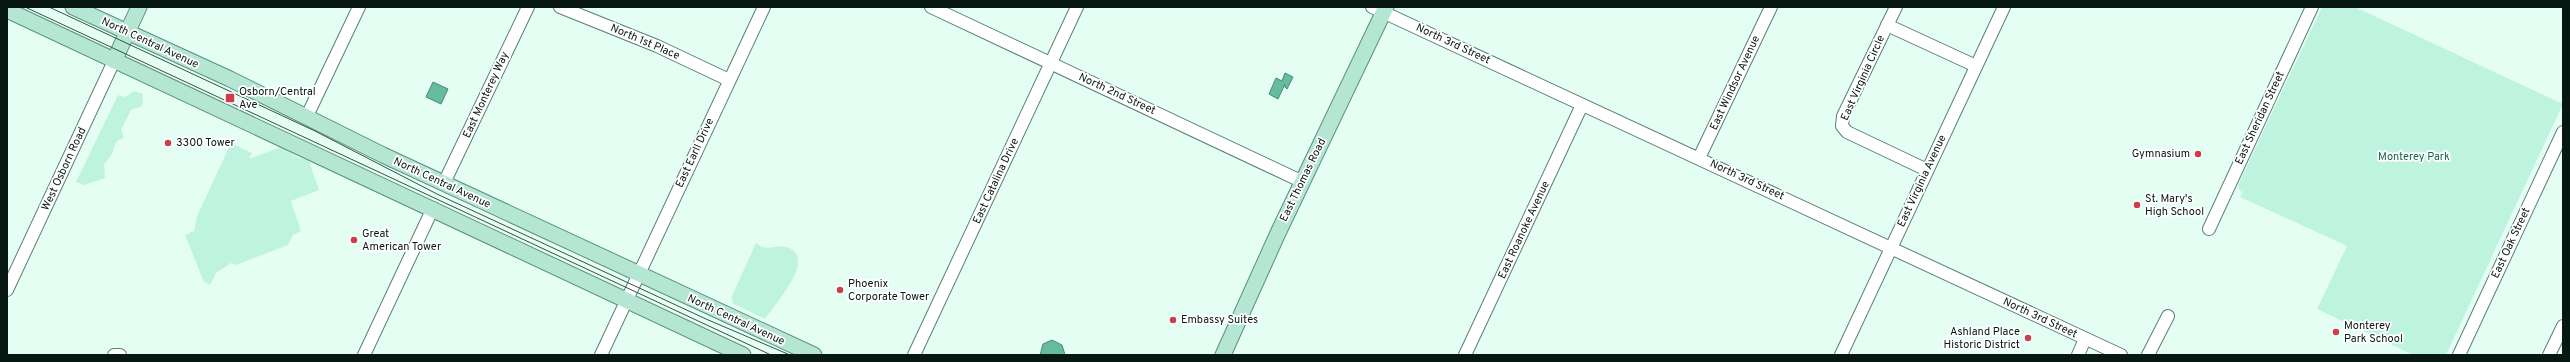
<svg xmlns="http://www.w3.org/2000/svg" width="2570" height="362" viewBox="0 0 2570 362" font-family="Overpass,sans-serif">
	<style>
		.green { fill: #bef4df }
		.water { fill: #65bc9e; stroke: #498a74 }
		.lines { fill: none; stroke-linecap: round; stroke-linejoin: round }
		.minor-casing { stroke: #598071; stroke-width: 14 }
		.major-casing { stroke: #58927d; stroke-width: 17 }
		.minor { stroke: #fff; stroke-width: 12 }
		.major { stroke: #b5e6d4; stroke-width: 15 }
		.tram { stroke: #3b4e46; stroke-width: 1 }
		.poi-dot { fill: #cd3d4d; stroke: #fff; stroke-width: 1.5 }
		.labels { text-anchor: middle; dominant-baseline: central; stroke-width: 3.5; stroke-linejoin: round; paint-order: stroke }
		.street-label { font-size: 11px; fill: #071711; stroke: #fff }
		.poi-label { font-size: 11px; fill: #071711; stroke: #fff; text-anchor: start }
		.park-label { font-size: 11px; fill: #1d604c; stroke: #fff }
	</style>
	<rect width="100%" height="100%" fill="#e5fef3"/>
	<g class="green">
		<polygon points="2322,7 2355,7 2563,104 2446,355 2413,355 2317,309 2347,246 2240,197 2243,192 2240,191 2238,185"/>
		<polygon points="134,91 143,94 142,106 131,110 121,130 124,137 116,142 112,154 104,165 105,178 84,185 76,182 118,95 125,97"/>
		<polygon points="231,143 252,153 249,158 251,158 281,147 297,157 309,161 319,190 291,201 301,231 293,235 288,245 236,265 231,263 216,273 210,285 204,282 185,235 194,231 197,216"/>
		<path d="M 756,243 C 766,252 775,245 786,247 C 820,256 773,306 765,319 L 732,303 L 733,299 L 731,298 Z"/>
	</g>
	<g class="water">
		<polygon points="1285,73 1293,77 1287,89 1285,87 1285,84 1278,99 1269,94 1276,78 1282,81"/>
		<polygon points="433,82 448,89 441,104 426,97"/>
		<polygon points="1052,340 1062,345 1065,355 1040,355 1043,344"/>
	</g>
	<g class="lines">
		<g class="minor-casing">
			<g id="minor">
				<polyline points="560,7 657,46 729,80"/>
				<polyline points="931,7 1303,182"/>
				<polyline points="1372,7 2121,355"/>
				<polyline points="1896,7 1843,116 1842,126 1847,132 1927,170"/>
				<polyline points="1887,25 1976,66"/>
				<polyline points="307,116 359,7"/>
				<polyline points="1699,158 1771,7"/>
				<polyline points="444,183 528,7"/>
				<polyline points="2209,229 2312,7"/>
				<polyline points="7,290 114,61"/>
				<polyline points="114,355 120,355"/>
				<polyline points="364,355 433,208"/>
				<polyline points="601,355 764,7"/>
				<polyline points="914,355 1077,7"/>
				<polyline points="1465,355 1582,105"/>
				<polyline points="1841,355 2004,7"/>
				<polyline points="2078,355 2085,339"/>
				<polyline points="2148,355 2168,316"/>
				<polyline points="2459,355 2563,132"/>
				<polyline points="2549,355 2563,326"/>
			</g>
		</g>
		<g class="major-casing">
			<g id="major">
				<polyline points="73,7 230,79 383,155 814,355"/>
				<polyline points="7,10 743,355"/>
				<polyline points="114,61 139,7"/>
				<polyline points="1223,355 1278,233 1386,7"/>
			</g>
		</g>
		<use href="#minor" class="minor"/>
		<use href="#major" class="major"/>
		<g class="tram">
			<polyline points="25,7 771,355"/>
			<polyline points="49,7 315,131 439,195 706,319 790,355"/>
		</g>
	</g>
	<g class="poi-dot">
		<rect x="225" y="93" width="10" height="10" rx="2"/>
		<circle cx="168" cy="143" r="4"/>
		<circle cx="2198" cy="154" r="4"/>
		<circle cx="2137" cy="205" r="4"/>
		<circle cx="354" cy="240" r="4"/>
		<circle cx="840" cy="290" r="4"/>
		<circle cx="1173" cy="320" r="4"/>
		<circle cx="2336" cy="332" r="4"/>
		<circle cx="2028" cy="338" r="4"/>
	</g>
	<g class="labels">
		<g class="street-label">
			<text transform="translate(645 42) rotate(23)">North 1st Place</text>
			<text transform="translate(150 43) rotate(25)">North Central Avenue</text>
			<text transform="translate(1453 44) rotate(25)">North 3rd Street</text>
			<text transform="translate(1863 78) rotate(-66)">East Virginia Circle</text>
			<text transform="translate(1735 83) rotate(-65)">East Windsor Avenue</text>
			<text transform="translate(1117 94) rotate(25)">North 2nd Street</text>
			<text transform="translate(486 95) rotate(-65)">East Monterey Way</text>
			<text transform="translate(2260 118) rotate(-65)">East Sheridan Street</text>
			<text transform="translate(695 153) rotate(-65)">East Earll Drive</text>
			<text transform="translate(64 169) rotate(-65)">West Osborn Road</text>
			<text transform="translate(1303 180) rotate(-64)">East Thomas Road</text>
			<text transform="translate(1747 180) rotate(25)">North 3rd Street</text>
			<text transform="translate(996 181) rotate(-65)">East Catalina Drive</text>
			<text transform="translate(1922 181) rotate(-65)">East Virginia Avenue</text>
			<text transform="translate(442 183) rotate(25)">North Central Avenue</text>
			<text transform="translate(1524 230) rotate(-65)">East Roanoke Avenue</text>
			<text transform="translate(2511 243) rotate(-65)">East Oak Street</text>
			<text transform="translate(2040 318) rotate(25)">North 3rd Street</text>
			<text transform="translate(736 320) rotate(25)">North Central Avenue</text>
		</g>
		<g class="poi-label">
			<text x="239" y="92">Osborn/Central<tspan x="239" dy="13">Ave</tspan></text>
			<text x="176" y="143">3300 Tower</text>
			<text x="2190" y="154" text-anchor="end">Gymnasium</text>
			<text x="2145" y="199">St. Mary's<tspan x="2145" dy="13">High School</tspan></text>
			<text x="362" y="234">Great<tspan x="362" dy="13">American Tower</tspan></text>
			<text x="848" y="284">Phoenix<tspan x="848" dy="13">Corporate Tower</tspan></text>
			<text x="1181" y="320">Embassy Suites</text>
			<text x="2344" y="326">Monterey<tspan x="2344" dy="13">Park School</tspan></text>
			<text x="2020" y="332" text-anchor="end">Ashland Place<tspan x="2020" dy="13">Historic District</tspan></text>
		</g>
		<g class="park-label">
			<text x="2414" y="157">Monterey Park</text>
		</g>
	</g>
	<rect width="2570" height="362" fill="none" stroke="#071711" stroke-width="16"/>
</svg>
